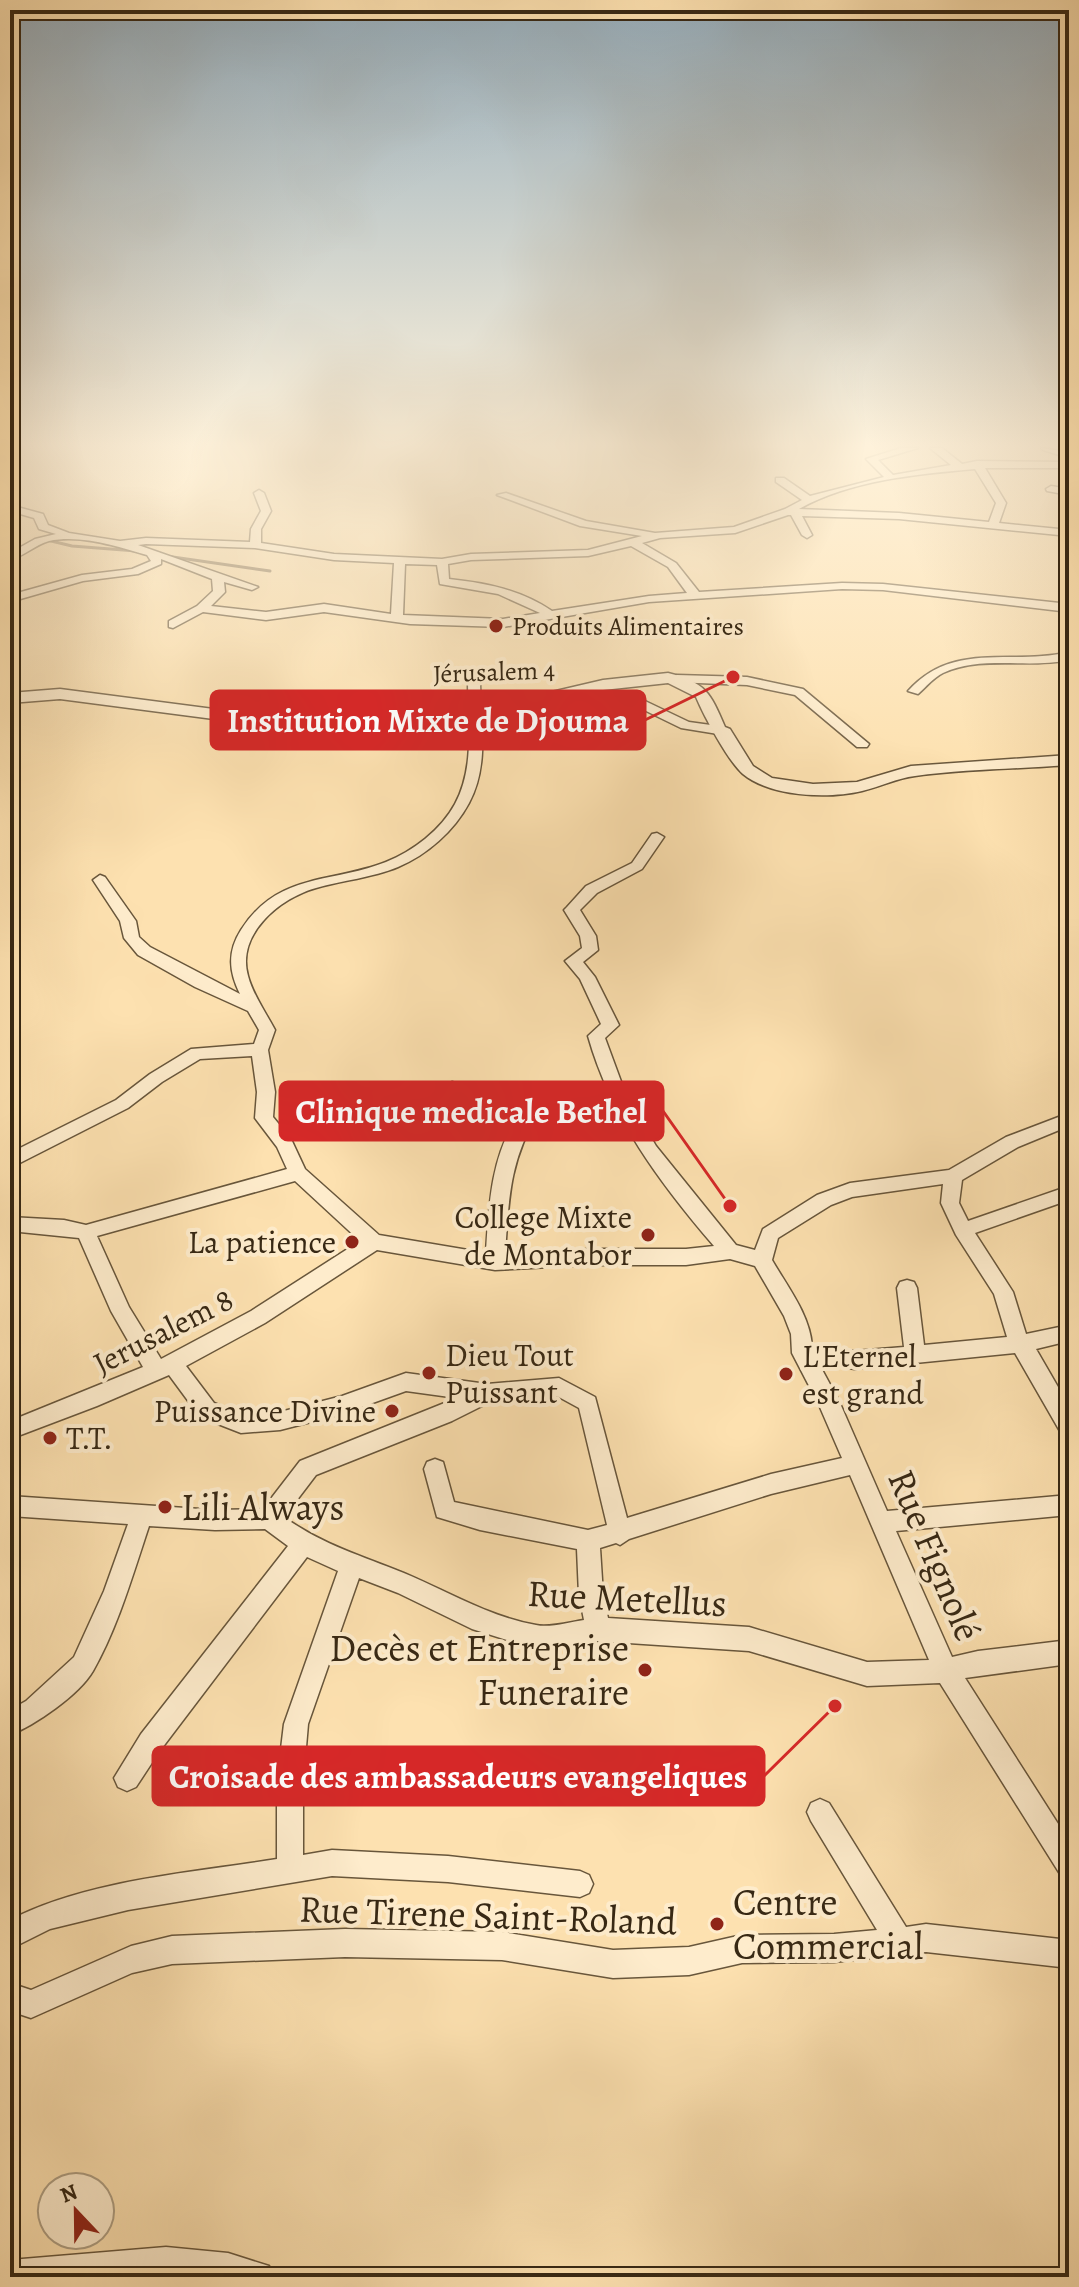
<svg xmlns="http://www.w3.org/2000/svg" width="1079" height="2287" viewBox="0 0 1079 2287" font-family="Alegreya,serif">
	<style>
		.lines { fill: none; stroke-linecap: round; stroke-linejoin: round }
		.stream { stroke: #867152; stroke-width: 3 }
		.minor-casing { stroke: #68563b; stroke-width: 3 }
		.tertiary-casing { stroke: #68563b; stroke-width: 3 }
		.minor { fill: #feeccc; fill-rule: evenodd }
		.tertiary { fill: #feeccc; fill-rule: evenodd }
		.poi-dot { fill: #8f2418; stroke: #feeccc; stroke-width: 3 }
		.labels { text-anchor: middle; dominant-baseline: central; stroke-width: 8; stroke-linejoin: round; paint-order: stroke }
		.far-poi-label { font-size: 26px; fill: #372814; stroke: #feeccc; text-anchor: start }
		.far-street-label { font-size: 26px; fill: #372814; stroke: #feeccc }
		.poi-label { font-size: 32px; fill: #372814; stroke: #feeccc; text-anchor: end }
		.street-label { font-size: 32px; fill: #372814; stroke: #feeccc }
		.near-poi-label { font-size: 38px; fill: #372814; stroke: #feeccc; text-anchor: start }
		.near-street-label { font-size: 38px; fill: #372814; stroke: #feeccc }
		.leader { fill: none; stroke: #d62828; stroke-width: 3 }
		.callout-dot { fill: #d62828; stroke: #feeccc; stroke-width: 3 }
		.callout { fill: #d62828; stroke: #d62828; stroke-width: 3 }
		.callout-label { font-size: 34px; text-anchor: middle; font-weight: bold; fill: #fff }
	</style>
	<rect width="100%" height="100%" fill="#fde1b0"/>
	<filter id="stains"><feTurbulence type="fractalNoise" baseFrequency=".0025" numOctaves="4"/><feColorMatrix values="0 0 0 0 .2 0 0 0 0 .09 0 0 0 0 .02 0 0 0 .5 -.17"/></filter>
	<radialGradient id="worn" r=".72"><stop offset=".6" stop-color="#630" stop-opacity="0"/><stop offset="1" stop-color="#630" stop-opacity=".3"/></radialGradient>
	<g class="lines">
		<g class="stream">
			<polyline points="47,540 72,546 136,551"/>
			<polyline points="166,556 270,571"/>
		</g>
		<g class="minor-casing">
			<g id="minor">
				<path d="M 901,448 L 918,448 L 878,460 L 893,475 L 951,465 L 930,448 L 942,448 L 962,464 L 977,461 L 1069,462 L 1069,468 L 985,468 L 1006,503 L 999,523 L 1069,530 L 1069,536 L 899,519 L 802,516 L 812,535 L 807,538 L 802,535 L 791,515 L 788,515 L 735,533 L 660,538 L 642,543 L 676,563 L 699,592 L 842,583 L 883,584 L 1069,604 L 1069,612 L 883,590 L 842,589 L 649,602 L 503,627 L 410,624 L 324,612 L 266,620 L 203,612 L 173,628 L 169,627 L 169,621 L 197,606 L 213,591 L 212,579 L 161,559 L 161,564 L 138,574 L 83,581 L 10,602 L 10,595 L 82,575 L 132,569 L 151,561 L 147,555 C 118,547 81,534 49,541 C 35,545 24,556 10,560 L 10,553 L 35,539 L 56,534 L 39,529 L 34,518 L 10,511 L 10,505 L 43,514 L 48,525 L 69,533 L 120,541 L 146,538 L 250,542 L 251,529 L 261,511 L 254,493 L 259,490 L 264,493 L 271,511 L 261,529 L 261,543 L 334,554 L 442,559 L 471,554 L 588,550 L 642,536 L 580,526 L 497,495 L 506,493 L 586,521 L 655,533 L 734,527 L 785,509 L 802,500 L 776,482 L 776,478 L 784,478 L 810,496 L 884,477 L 866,459 ZM 975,469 L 996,503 L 989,522 L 899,513 L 799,509 C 850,480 918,474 975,469 ZM 146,544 L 255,548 L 334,560 L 394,563 L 391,614 L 324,604 L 266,612 L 211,606 L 225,592 L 224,582 L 252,590 L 258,587 L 138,545 ZM 631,546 L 668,567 L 687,593 L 649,596 L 552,611 C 521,590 487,583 449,579 L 448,564 L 471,560 L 588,556 ZM 405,564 L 437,565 L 440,584 L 498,594 L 540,613 L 503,619 L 403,615 Z"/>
				<polygon points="1041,448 1069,452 1069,458 1043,450"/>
				<polygon points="1051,486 1069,489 1069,495 1047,491 1046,489"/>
				<path d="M 1069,652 L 1069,660 C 1028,669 982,655 943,673 C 933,678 926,687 918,694 L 908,691 C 954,640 1010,666 1069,652 Z"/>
				<polygon points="677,675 747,677 803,689 869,744 867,747 857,747 795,695 747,685 673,682 673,676"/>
				<path d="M 474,679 L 480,683 C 481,723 489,766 469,803 C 454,831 427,855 398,867 C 372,878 343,880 316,888 C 280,898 236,934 248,976 C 253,995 266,1013 275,1030 L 268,1050 L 275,1092 L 273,1117 L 291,1139 L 305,1169 L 379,1235 L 486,1253 C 489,1204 491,1156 519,1114 L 446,1092 L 443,1088 L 452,1082 L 536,1106 L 539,1111 C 509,1162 509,1197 505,1254 L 589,1249 L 686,1249 L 714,1246 C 659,1182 611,1117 588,1036 L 601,1024 L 580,979 L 565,961 L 582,948 L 580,936 L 564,910 L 567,907 L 586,886 L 632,863 L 652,834 L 657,833 L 664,837 L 642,869 L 597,893 L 580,910 L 596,936 L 598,950 L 583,962 L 595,977 L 619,1025 L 605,1038 L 626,1095 L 656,1146 L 736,1245 L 755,1250 L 763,1229 L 817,1195 L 850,1183 L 949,1170 L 1006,1137 L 1069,1113 L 1069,1126 L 1018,1147 L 962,1180 L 959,1203 L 968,1221 L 1069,1186 L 1069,1200 L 975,1233 L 1013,1292 L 1026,1334 L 1069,1325 L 1069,1341 L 1036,1349 L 1069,1406 L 1069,1435 L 1061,1433 L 1015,1353 L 855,1369 L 819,1364 L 839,1401 L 887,1511 L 1069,1495 L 1069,1515 L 896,1531 L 952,1657 L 978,1651 L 1069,1640 L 1069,1664 L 965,1678 L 1069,1841 L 1069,1878 L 1060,1874 L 940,1683 L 867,1686 L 749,1651 L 598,1641 L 539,1650 L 472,1629 L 398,1593 L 359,1578 L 308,1724 L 303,1782 L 303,1855 L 332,1850 L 448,1856 L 580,1871 L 589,1875 L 593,1884 L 589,1893 L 580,1897 L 448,1882 L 332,1876 L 128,1910 L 50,1929 L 10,1949 L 10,1920 C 87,1880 191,1873 277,1859 L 277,1782 L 284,1724 L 338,1571 L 307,1557 L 159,1752 L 136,1787 L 127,1791 L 118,1787 L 114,1778 L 141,1734 L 288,1546 L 265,1529 L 215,1530 L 149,1526 C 133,1574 118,1627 93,1671 C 79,1695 35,1725 10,1735 L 10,1710 L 26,1701 L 74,1657 L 104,1591 L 128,1524 L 10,1516 L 10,1496 L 215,1510 L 263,1509 L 300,1461 L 457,1398 L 406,1391 L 342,1414 L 280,1430 L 241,1433 L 200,1417 L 169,1375 L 97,1406 L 10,1439 L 10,1421 L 143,1367 L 111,1311 L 79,1238 L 10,1231 L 10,1217 L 64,1220 L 86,1225 L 287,1169 L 277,1147 L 255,1118 L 257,1092 L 252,1056 L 200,1059 L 162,1082 L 128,1108 L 10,1168 L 10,1153 L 116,1100 L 150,1074 L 191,1049 L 254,1044 L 259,1030 L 248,1011 L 195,987 L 138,955 L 124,938 L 120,921 L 93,880 L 100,875 L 105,877 L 136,921 L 139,937 L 150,947 L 240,994 C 229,972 227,952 241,930 C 278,872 330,884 386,862 C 413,851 441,830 455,804 C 475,767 468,723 468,683 ZM 295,1181 L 360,1241 L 251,1311 L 161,1359 L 129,1307 L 97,1236 ZM 943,1184 L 941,1203 L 956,1235 L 994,1294 L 1007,1337 L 924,1345 L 917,1288 L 914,1282 L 907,1280 L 900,1282 L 897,1288 L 904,1347 L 855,1351 L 812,1346 C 810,1315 787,1286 772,1260 L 778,1238 L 831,1205 L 852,1197 ZM 377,1250 L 495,1270 L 589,1265 L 686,1265 L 730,1259 L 755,1266 L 784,1316 L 791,1334 L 792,1353 L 819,1405 L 842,1458 L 771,1474 L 627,1518 L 595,1397 L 559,1378 L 487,1384 L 406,1373 L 342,1396 L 280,1412 L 242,1415 L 214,1403 L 186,1366 L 265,1323 ZM 557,1396 L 579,1408 L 607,1525 L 588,1530 L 454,1502 L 443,1462 L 435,1459 L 427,1462 L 424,1469 L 437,1517 L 480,1530 L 577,1549 L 579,1595 L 584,1620 C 570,1622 550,1628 536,1625 C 491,1617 452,1594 411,1576 C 366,1557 324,1546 284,1517 L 316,1475 L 452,1421 L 490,1402 ZM 850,1475 L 929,1660 L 867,1662 L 749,1627 L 608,1618 L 603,1595 L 600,1548 L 616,1543 L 620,1545 L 629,1539 L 771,1494 Z"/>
				<polygon points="554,693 645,701 689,722 718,726 725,730 718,734 681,728 642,709 549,700 548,697"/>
				<polygon points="395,698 401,702 397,732 390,736 383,732 389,702"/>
				<polygon points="820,1799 829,1803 906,1927 926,1924 1069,1940 1069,1968 926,1952 834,1962 742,1963 689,1975 613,1978 502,1960 345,1957 172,1964 132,1973 31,2018 16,2013 10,2015 10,1987 16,1985 31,1990 131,1946 172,1936 345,1929 502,1932 613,1950 689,1947 742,1935 834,1934 877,1930 811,1821 807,1812 811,1803"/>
				<polygon points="166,2247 228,2253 269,2266 274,2277 10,2277 10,2260"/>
			</g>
		</g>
		<g class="tertiary-casing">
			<path id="tertiary" d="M 668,673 C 706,683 710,692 725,727 L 730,729 L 753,766 L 772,778 L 813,784 L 857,782 L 911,766 L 1069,755 L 1069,765 C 1018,769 966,769 915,776 C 897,778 880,787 862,791 C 828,799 771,797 743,774 C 728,761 704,716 696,697 L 668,683 L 603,690 L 543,704 L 418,704 L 297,718 L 229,721 L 60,699 L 10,703 L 10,693 L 60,689 L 229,711 L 297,708 L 418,694 L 543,694 L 603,680 Z"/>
		</g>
		<use href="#minor" class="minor"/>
		<use href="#tertiary" class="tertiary"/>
	</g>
	<linearGradient id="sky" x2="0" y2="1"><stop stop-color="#95adbc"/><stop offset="0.58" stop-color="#fef2db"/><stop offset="1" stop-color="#fef2db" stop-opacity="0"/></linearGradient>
	<rect width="1079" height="768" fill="url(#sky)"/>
	<g class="poi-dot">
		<circle cx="496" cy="626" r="8"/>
		<circle cx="648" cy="1235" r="8"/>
		<circle cx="352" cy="1242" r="8"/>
		<circle cx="429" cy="1373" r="8"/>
		<circle cx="786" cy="1374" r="8"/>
		<circle cx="392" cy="1411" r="8"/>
		<circle cx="50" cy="1438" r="8"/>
		<circle cx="165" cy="1507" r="8"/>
		<circle cx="645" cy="1670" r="8"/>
		<circle cx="717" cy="1924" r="8"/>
	</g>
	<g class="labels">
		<g class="far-poi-label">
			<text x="512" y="626">Produits Alimentaires</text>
		</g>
		<g class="far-street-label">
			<text transform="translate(494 672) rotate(-2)">Jérusalem 4</text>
		</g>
		<g class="poi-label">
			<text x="632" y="1217">College Mixte<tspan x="632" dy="37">de Montabor</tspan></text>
			<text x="336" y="1242">La patience</text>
			<text x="445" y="1355" text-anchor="start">Dieu Tout<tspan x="445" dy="37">Puissant</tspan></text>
			<text x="802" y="1356" text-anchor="start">L'Eternel<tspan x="802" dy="37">est grand</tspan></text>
			<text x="376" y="1411">Puissance Divine</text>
			<text x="66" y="1438" text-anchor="start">T.T.</text>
		</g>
		<g class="street-label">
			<text transform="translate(163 1331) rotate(-27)">Jerusalem 8</text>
		</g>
		<g class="near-poi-label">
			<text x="181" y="1507">Lili Always</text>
			<text x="629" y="1648" text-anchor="end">Decès et Entreprise<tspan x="629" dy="44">Funeraire</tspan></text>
			<text x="733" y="1902">Centre<tspan x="733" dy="44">Commercial</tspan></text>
		</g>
		<g class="near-street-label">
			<text transform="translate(935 1555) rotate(67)">Rue Fignolé</text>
			<text transform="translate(627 1598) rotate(3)">Rue Metellus</text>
			<text transform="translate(488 1915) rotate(2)">Rue Tirene Saint-Roland</text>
		</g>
	</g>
	<path class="leader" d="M733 677L645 720M730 1206L663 1111M835 1706L764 1776"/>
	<g class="callout-dot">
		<circle cx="733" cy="677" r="8"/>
		<circle cx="730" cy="1206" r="8"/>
		<circle cx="835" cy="1706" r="8"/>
	</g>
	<g class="callout">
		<rect x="211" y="691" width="434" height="58" rx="8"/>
		<rect x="280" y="1082" width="383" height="58" rx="8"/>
		<rect x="153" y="1747" width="611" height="58" rx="8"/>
	</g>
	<g class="callout-label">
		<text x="428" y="732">Institution Mixte de Djouma</text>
		<text x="471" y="1123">Clinique medicale Bethel</text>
		<text x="458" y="1788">Croisade des ambassadeurs evangeliques</text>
	</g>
	<rect width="1079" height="2287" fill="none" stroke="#fde1b0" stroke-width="40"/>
	<rect x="12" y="12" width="1055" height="2263" fill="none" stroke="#372814" stroke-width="4"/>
	<rect x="20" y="20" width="1039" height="2247" fill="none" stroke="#372814" stroke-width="2"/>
	<g transform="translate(76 2211) rotate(338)"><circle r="38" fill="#feeccc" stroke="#ae9e82" stroke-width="2"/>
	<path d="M0-6L14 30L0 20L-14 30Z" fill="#8f2418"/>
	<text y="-12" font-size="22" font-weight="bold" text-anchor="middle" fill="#372814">N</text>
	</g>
	<rect width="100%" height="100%" filter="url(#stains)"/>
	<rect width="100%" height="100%" fill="url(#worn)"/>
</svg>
